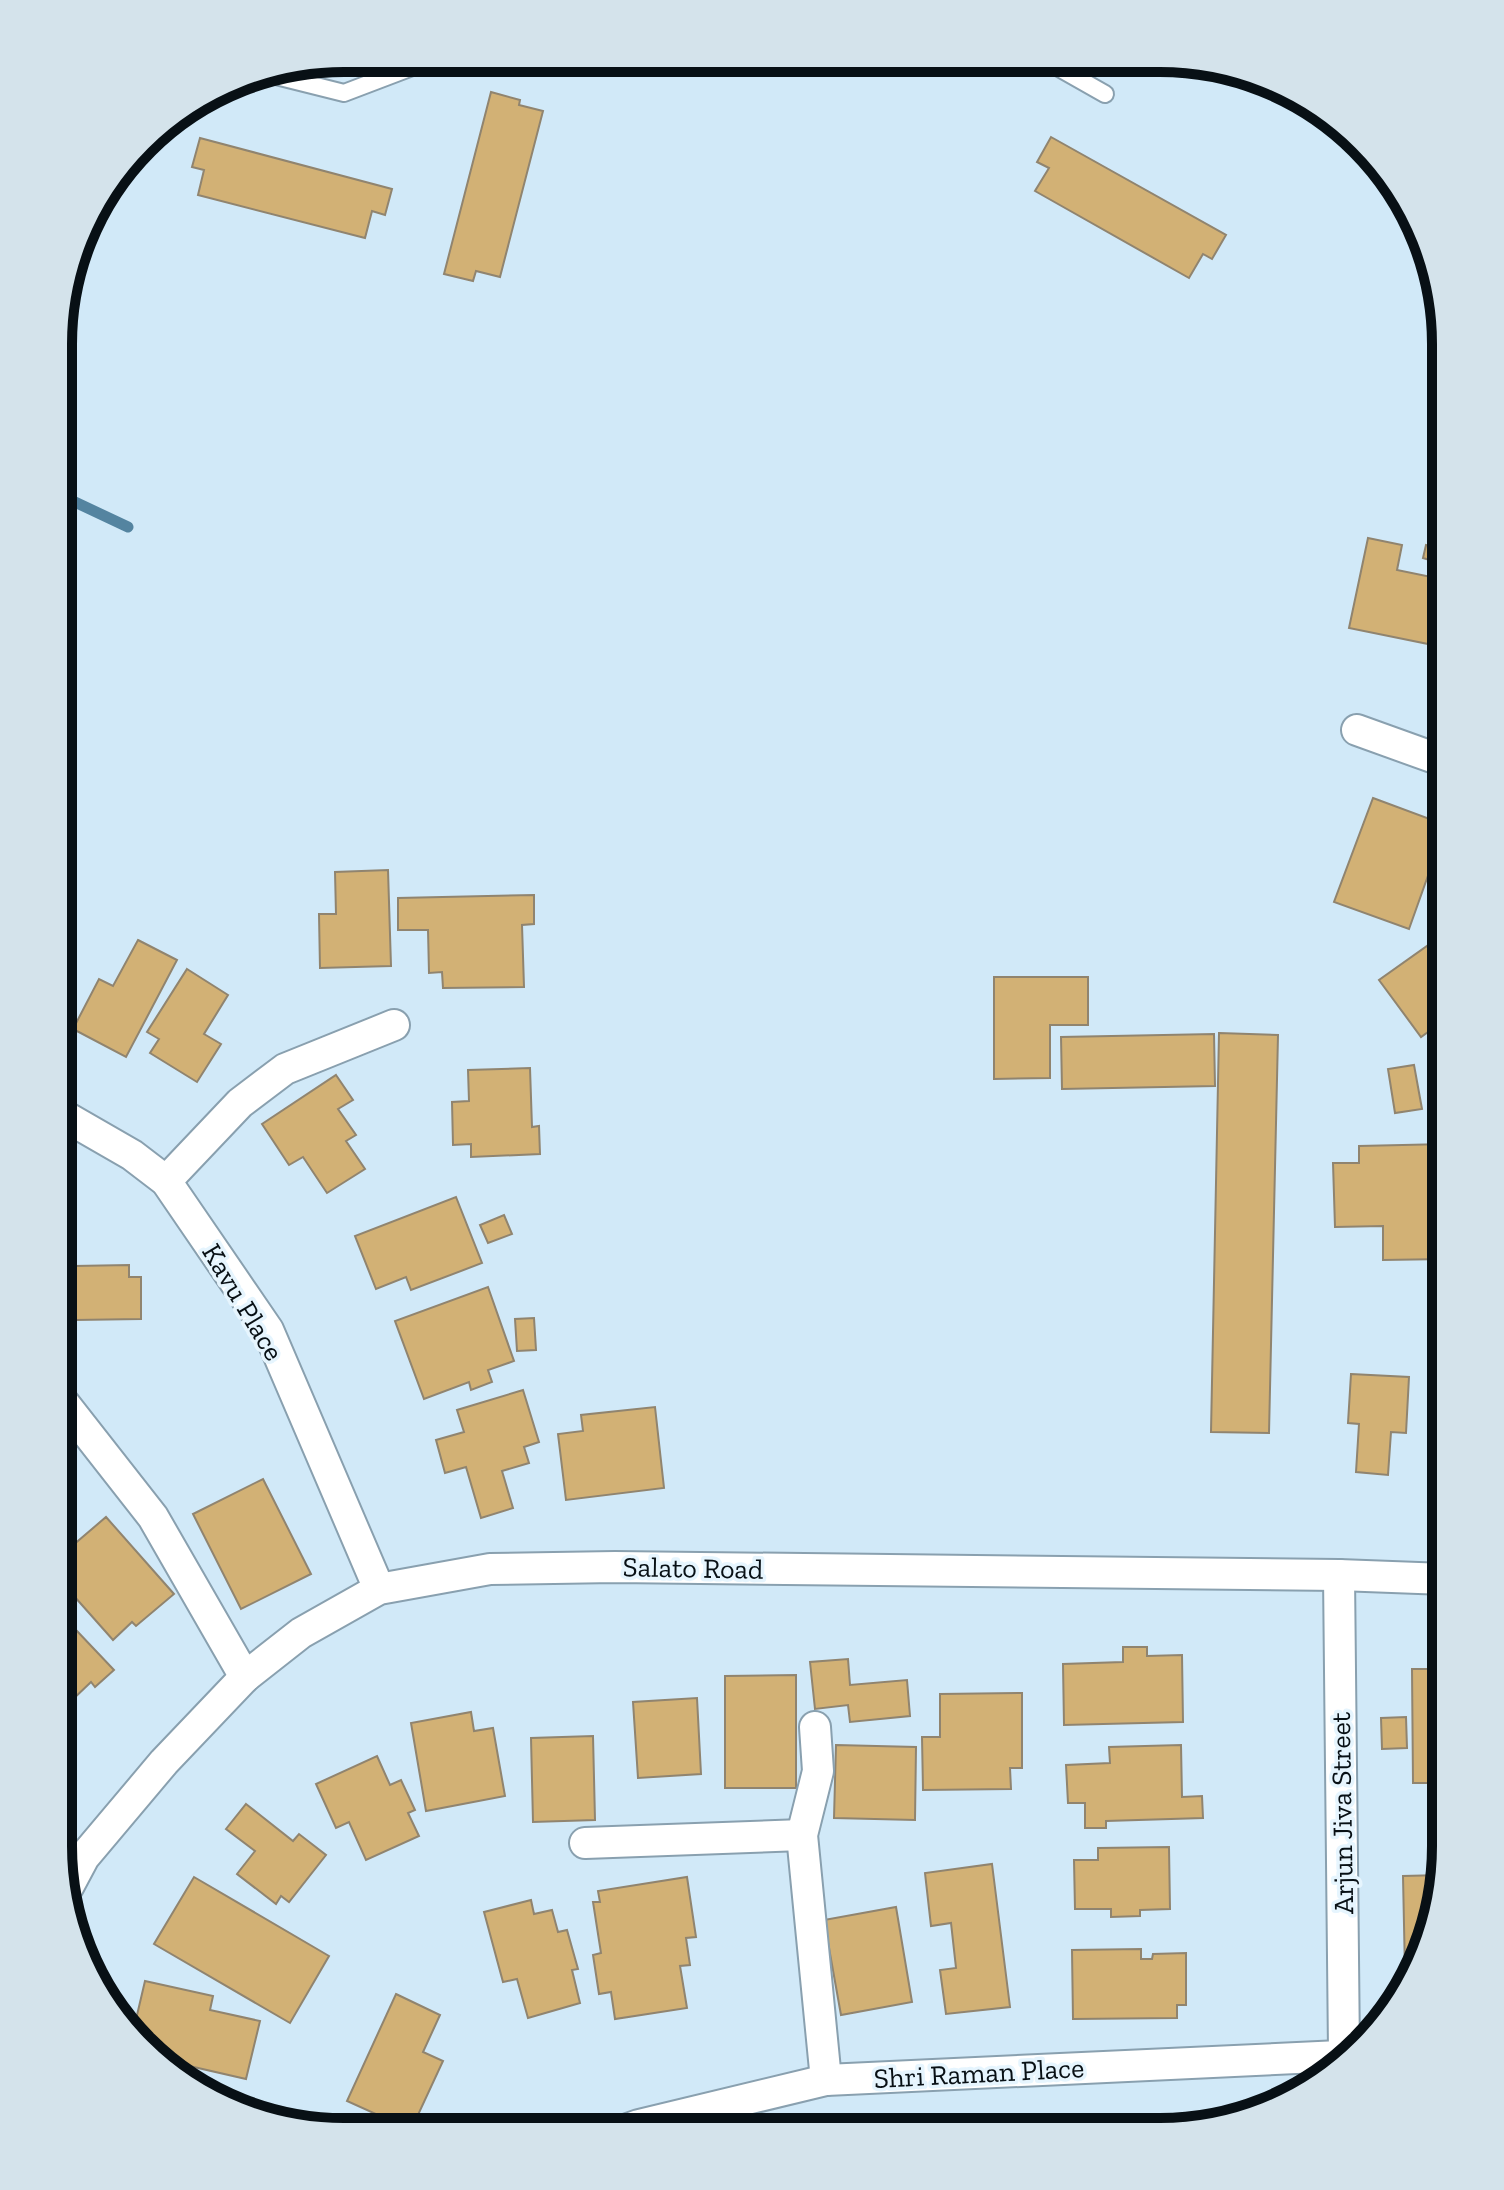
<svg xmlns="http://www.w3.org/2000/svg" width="1504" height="2190" viewBox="0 0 1504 2190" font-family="'Zilla Slab',serif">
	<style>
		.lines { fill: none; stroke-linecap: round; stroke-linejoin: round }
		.stream { stroke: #5484a0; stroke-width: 11 }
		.building { fill: #d2b175; stroke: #90846f; stroke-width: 2 }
		.service-casing { stroke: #89a0af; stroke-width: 20 }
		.minor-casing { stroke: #89a0af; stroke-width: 34 }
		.service { stroke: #fff; stroke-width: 16 }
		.minor { stroke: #fff; stroke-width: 30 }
		.labels { text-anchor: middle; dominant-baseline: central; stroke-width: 7; stroke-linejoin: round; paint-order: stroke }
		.street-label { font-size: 28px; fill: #081015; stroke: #e6f5fe }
		.rim { fill: none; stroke: #081015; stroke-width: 10 }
	</style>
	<rect width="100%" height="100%" fill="#d1e9f8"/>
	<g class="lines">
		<polyline class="stream" points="60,495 128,527"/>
	</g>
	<g class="building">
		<polygon points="491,92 520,100 519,105 543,111 500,277 476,271 473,281 444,274"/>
		<polygon points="1051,137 1226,235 1212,259 1203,254 1189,278 1035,191 1049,168 1037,162"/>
		<polygon points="200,138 392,189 385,215 372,211 365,238 198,195 204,170 192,167"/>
		<polygon points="1368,538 1402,545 1397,570 1446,580 1433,645 1349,628"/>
		<polygon points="1426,545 1446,550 1446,565 1423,558"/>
		<polygon points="1373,798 1446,825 1409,929 1334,902"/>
		<polygon points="388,870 391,966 320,968 319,914 336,914 335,872"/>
		<polygon points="534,895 534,924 522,925 524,987 443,988 442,972 429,973 428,930 398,930 398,898"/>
		<polygon points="138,940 177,960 126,1057 73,1029 99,979 113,986"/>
		<polygon points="1427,946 1436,958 1446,951 1446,1019 1421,1037 1379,980"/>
		<polygon points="187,969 228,995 204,1034 221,1044 197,1082 150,1053 159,1039 147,1032"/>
		<polygon points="994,977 1088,977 1088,1025 1050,1025 1050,1078 994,1079"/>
		<polygon points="1219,1033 1278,1035 1269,1433 1211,1432"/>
		<polygon points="1214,1034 1215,1086 1062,1089 1061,1037"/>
		<polygon points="1414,1065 1422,1109 1395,1113 1388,1069"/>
		<polygon points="530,1068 532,1127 539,1126 540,1154 471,1157 471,1144 453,1145 452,1102 469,1101 468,1070"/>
		<polygon points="336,1075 353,1100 338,1109 356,1135 346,1141 365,1169 327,1193 303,1157 289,1165 262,1124"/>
		<polygon points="1446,1144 1446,1259 1383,1260 1383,1226 1335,1227 1333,1163 1359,1163 1359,1146"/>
		<polygon points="456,1197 482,1263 411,1290 406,1277 376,1289 355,1236"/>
		<polygon points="504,1215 512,1234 488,1243 480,1225"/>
		<polygon points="129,1265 129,1277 141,1277 141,1319 75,1320 74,1266"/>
		<polygon points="488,1287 514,1361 488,1370 492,1382 471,1390 469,1382 424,1399 395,1321"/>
		<polygon points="534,1318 536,1350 517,1351 515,1319"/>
		<polygon points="1351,1374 1409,1377 1406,1433 1391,1432 1388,1475 1356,1472 1359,1424 1348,1423"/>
		<polygon points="523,1390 539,1442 524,1447 529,1463 502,1471 513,1508 481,1518 466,1467 445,1473 436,1440 464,1432 457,1410"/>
		<polygon points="1440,1393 1446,1393 1446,1488 1437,1489 1434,1447 1443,1447"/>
		<polygon points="655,1407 664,1488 566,1500 558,1434 583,1431 581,1415"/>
		<polygon points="263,1479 311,1574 241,1609 193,1514"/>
		<polygon points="106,1517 174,1594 136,1626 132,1622 113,1640 58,1578 58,1558"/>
		<polygon points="58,1611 114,1670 95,1687 91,1682 70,1702 62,1693 58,1696"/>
		<polygon points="1123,1647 1147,1647 1147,1656 1182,1655 1183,1722 1064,1725 1063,1664 1123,1662"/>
		<polygon points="848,1659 850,1685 907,1680 910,1716 850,1722 848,1705 815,1709 810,1662"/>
		<polygon points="1412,1669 1445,1669 1445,1783 1413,1783"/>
		<polygon points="796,1675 796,1788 725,1788 725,1676"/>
		<polygon points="1022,1693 1022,1768 1010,1768 1011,1789 923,1790 922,1737 940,1737 940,1694"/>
		<polygon points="697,1698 701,1774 638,1778 633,1702"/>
		<polygon points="471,1712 474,1731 493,1728 505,1796 426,1811 411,1723"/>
		<polygon points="1406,1717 1407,1748 1382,1749 1381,1718"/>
		<polygon points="593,1736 595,1820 533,1822 531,1738"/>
		<polygon points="836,1745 916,1747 915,1820 834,1818"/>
		<polygon points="1181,1745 1182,1797 1202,1796 1203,1818 1106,1821 1106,1828 1085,1828 1085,1803 1068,1803 1066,1765 1110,1763 1109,1747"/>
		<polygon points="377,1756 390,1785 401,1780 415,1810 408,1813 419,1836 366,1860 349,1822 336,1828 316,1784"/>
		<polygon points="246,1804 293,1841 299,1834 326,1855 289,1902 281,1896 276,1904 237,1874 255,1851 226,1829"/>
		<polygon points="1169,1847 1170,1909 1140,1910 1140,1916 1111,1917 1111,1909 1075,1909 1074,1860 1098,1860 1098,1848"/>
		<polygon points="992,1864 1010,2007 946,2014 940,1970 956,1968 951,1923 931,1926 925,1873"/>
		<polygon points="1442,1875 1409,1972 1405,1973 1403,1876"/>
		<polygon points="194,1877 329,1956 290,2023 154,1944"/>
		<polygon points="687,1877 696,1937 686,1938 690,1965 680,1966 687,2008 615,2019 611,1992 599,1994 593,1955 601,1953 593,1902 600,1902 598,1891"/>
		<polygon points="531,1900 534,1914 552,1910 558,1932 567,1930 578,1969 572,1970 580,2003 528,2018 517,1979 503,1982 484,1912"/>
		<polygon points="896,1907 912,2002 841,2015 824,1920"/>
		<polygon points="1141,1949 1141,1959 1152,1959 1153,1954 1186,1953 1186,2005 1177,2005 1177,2018 1073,2019 1072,1950"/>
		<polygon points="145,1981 213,1996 210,2010 260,2021 246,2079 159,2059 134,2028"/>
		<polygon points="396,1994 440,2015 423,2052 443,2061 411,2130 347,2101"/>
	</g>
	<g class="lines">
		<g class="service-casing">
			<g id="service">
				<polyline points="1045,60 1105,94"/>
				<polyline points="260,72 344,93 415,66 422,58"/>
			</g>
		</g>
		<g class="minor-casing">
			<g id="minor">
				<polyline points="1357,730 1446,762"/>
				<polyline points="59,1113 132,1155 166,1181 268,1330 379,1589"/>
				<polyline points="166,1181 240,1103 285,1069 394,1025"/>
				<polyline points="59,1397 153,1517 245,1677"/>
				<polyline points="1339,1575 1344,2052"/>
				<polyline points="815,1727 818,1771 802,1835 826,2080"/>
				<polyline points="585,1843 802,1835"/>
				<polyline points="68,1887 84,1857 164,1762 245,1677 301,1633 379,1589 490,1569 615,1567 1339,1575 1445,1579"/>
				<polyline points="625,2130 639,2125 826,2080 1340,2056"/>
			</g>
		</g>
		<use href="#service" class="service"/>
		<use href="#minor" class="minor"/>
	</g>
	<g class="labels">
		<g class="street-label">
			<text transform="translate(243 1302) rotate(59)">Kavu Place</text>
			<text transform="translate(693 1568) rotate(1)">Salato Road</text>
			<text transform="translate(1342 1813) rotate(-91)">Arjun Jiva Street</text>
			<text transform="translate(979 2073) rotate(-3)">Shri Raman Place</text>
		</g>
	</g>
	<path d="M0 0H1504V2190H0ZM344 72H1160A272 272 0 0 1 1432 344V1846A272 272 0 0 1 1160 2118H344A272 272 0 0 1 72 1846V344A272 272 0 0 1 344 72Z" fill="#d4e3eb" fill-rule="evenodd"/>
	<path class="rim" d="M344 72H1160A272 272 0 0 1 1432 344V1846A272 272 0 0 1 1160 2118H344A272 272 0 0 1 72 1846V344A272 272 0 0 1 344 72Z"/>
</svg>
